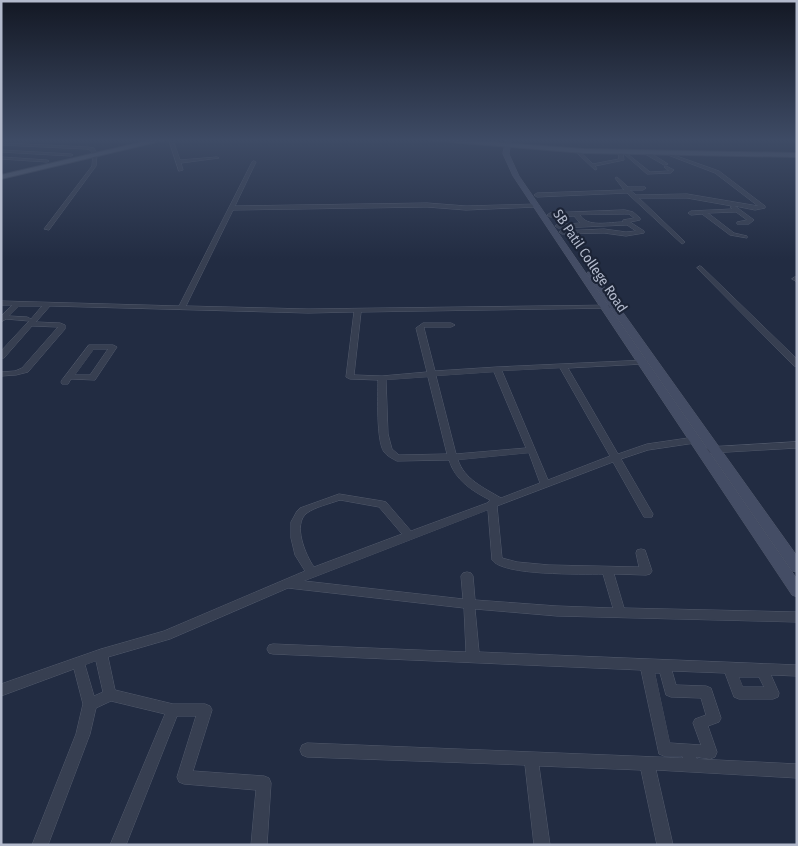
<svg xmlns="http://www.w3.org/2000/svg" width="798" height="846" viewBox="0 0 798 846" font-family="'Fira Sans Condensed',sans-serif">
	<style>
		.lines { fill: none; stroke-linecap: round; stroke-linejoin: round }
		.street-casing { stroke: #525a6c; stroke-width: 1 }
		.secondary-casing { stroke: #525a6c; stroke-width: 1 }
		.primary-casing { stroke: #40485a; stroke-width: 2 }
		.street { fill: #373f51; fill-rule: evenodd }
		.secondary { fill: #444d65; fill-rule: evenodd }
		.primary { fill: #555e71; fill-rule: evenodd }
		.labels { text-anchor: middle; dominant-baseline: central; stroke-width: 4.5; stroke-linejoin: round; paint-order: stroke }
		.street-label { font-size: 14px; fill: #b3bacc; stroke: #1c2436 }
	</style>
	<rect width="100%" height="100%" fill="#222c42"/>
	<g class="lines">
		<g class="street-casing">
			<g id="street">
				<polygon points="141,140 145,140 145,141 143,142"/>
				<polygon points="169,140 173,140 180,160 217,157 219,158 181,163 183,170 179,171"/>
				<polygon points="1,143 87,147 94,148 97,154 96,166 49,230 44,229 92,166 93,154 90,150 87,149 1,145"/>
				<polygon points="1,150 71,154 73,155 71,156 1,152"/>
				<polygon points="578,150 593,164 619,159 618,152 624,151 650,172 669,171 664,167 666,166 674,170 671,173 647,174 623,153 624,160 595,166 597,169 595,170 576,152"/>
				<polygon points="645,152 649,152 668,164 664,165 645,154"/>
				<polygon points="668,153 719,171 765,206 765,208 755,210 735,206 754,220 749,224 737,224 737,222 747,220 736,212 708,213 734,233 747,236 747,238 730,235 702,214 691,215 688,213 691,211 732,209 730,207 732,206 687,198 639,198 684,241 685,242 682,244 627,193 537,197 534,195 537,193 624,190 615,178 617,177 628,187 645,187 646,188 643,190 630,190 636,195 687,194 758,206 715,173 668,155"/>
				<polygon points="1,157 47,160 49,161 47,162 1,159"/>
				<path d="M 254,161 L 256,162 L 235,206 L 427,203 L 466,206 L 538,204 L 539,205 L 536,207 L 466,210 L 427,207 L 233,210 L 186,306 L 308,309 L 616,305 L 617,306 L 614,308 L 361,312 L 354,375 L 382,376 L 427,372 L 416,328 L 423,323 L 451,323 L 455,325 L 451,327 L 425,327 L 424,328 L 435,371 L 497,367 L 646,360 L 647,362 L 643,364 L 568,368 L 618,454 L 647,444 L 695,437 L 700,440 L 695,443 L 648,450 L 621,459 L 653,514 L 652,517 L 644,517 L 613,462 L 497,506 L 502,558 L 517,562 L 549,565 L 639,567 L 636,553 L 637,550 L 641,549 L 645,550 L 652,571 L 650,574 L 646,575 L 614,574 L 624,608 L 797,612 L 797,622 L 557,616 L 475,609 L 479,652 L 797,665 L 797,676 L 771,675 L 779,693 L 778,697 L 773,699 L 739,699 L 734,697 L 725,673 L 672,671 L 676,685 L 706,686 L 711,688 L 721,718 L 719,722 L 708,726 L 717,752 L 715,757 L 710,759 L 696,757 L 697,759 L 797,764 L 797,778 L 656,770 L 673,845 L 657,845 L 641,770 L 539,766 L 550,845 L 534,845 L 525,765 L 307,757 L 302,755 L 300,750 L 302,745 L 307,743 L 683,758 L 682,756 L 664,756 L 659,754 L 641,670 L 273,654 L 269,653 L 267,649 L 269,645 L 273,644 L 466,652 L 464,608 L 288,588 L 170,639 L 108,657 L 115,690 L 173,704 L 205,704 L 210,706 L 212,710 L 193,771 L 264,776 L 269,778 L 271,783 L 267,845 L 251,845 L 256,790 L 184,784 L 179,782 L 177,777 L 196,716 L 177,716 L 126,845 L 110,845 L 165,714 L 111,701 L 96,708 L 90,734 L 48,845 L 32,845 L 76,734 L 83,704 L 74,669 L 1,696 L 1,684 L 101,649 L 164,631 L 305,571 L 295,555 L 291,538 L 291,522 L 297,511 L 300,508 L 339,494 L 382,501 L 386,502 L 411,531 L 487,503 L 490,500 C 472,491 455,480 449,460 L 397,461 C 393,459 387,456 384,452 C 376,440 378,396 378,380 L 350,379 L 346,377 L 354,312 L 308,313 L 50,306 L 36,322 L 60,323 L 65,325 L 65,329 L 28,372 L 16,375 L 1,376 L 1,372 L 15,371 L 22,368 L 58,327 L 32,326 L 4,358 L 1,358 L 1,351 L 29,321 L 6,319 L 1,322 L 1,316 L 12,305 L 1,305 L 1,301 L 179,306 L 252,162 ZM 19,306 L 42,306 L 31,319 L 27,317 L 9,316 ZM 560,368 L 610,456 L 548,480 L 502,371 ZM 494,372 L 526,448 L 456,454 L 436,376 ZM 428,377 L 447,454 L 399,455 L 392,449 L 388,434 L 386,380 ZM 529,453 L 540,483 L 501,498 C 484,488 464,479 458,460 ZM 340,500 L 379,507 L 402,534 L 314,567 C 306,556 292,524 307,513 C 315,507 329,504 340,500 ZM 488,510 L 492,560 C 503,576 582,574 603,574 L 613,608 L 557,606 L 475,600 L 473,576 L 471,573 L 467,572 L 463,573 L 461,576 L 463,599 L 304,581 ZM 96,661 L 103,692 L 94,696 L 85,665 ZM 655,673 L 660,673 L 666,695 L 671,697 L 701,698 L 706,715 L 695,719 L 693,723 L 701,745 L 670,743 ZM 739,677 L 759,677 L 764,687 L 743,687 Z"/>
				<path d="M 625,210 L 633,212 L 640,218 L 640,220 L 630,222 L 644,231 L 644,233 L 626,236 L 604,233 L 562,234 L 559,232 L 560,231 L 604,229 L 626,232 L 636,231 L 627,225 L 558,228 L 555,226 L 556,225 L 580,223 L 574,216 L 550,217 L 547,215 L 550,213 ZM 625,214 L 629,214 L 634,218 L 623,220 L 623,222 C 609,222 587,228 580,215 Z"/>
				<polygon points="700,266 702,267 797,359 797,366 794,366 698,269 697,268"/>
				<polygon points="795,277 797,277 797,282 792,279"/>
				<path d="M 89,345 L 113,345 L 117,347 L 95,380 L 71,379 L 68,384 L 62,384 L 61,382 L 62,380 ZM 94,349 L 108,349 L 90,375 L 75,375 Z"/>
				<polygon points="797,442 797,448 710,453 705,450 710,447"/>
			</g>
		</g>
		<g class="secondary-casing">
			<g id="secondary">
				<polygon points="506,140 511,141 509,154 519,176 797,579 797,597 792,595 513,176 503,154"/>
				<polygon points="588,272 594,272 797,556 797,572 792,571 587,274"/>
			</g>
		</g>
		<g class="primary-casing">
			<g id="primary">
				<polygon points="151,140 165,140 1,179 1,175"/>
				<polygon points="427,140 462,140 584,149 797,153 797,157 584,153"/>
			</g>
		</g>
		<use href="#street" class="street"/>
		<use href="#secondary" class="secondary"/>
		<use href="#primary" class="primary"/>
	</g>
	<linearGradient id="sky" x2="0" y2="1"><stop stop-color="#131824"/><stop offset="0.54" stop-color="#3e4b65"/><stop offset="1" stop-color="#3e4b65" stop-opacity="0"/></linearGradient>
	<rect width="798" height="259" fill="url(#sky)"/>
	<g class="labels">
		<g class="street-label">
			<text transform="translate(590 261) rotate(56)">SB Patil College Road</text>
		</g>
	</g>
	<rect width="798" height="846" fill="none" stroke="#b3bacc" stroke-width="5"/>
</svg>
